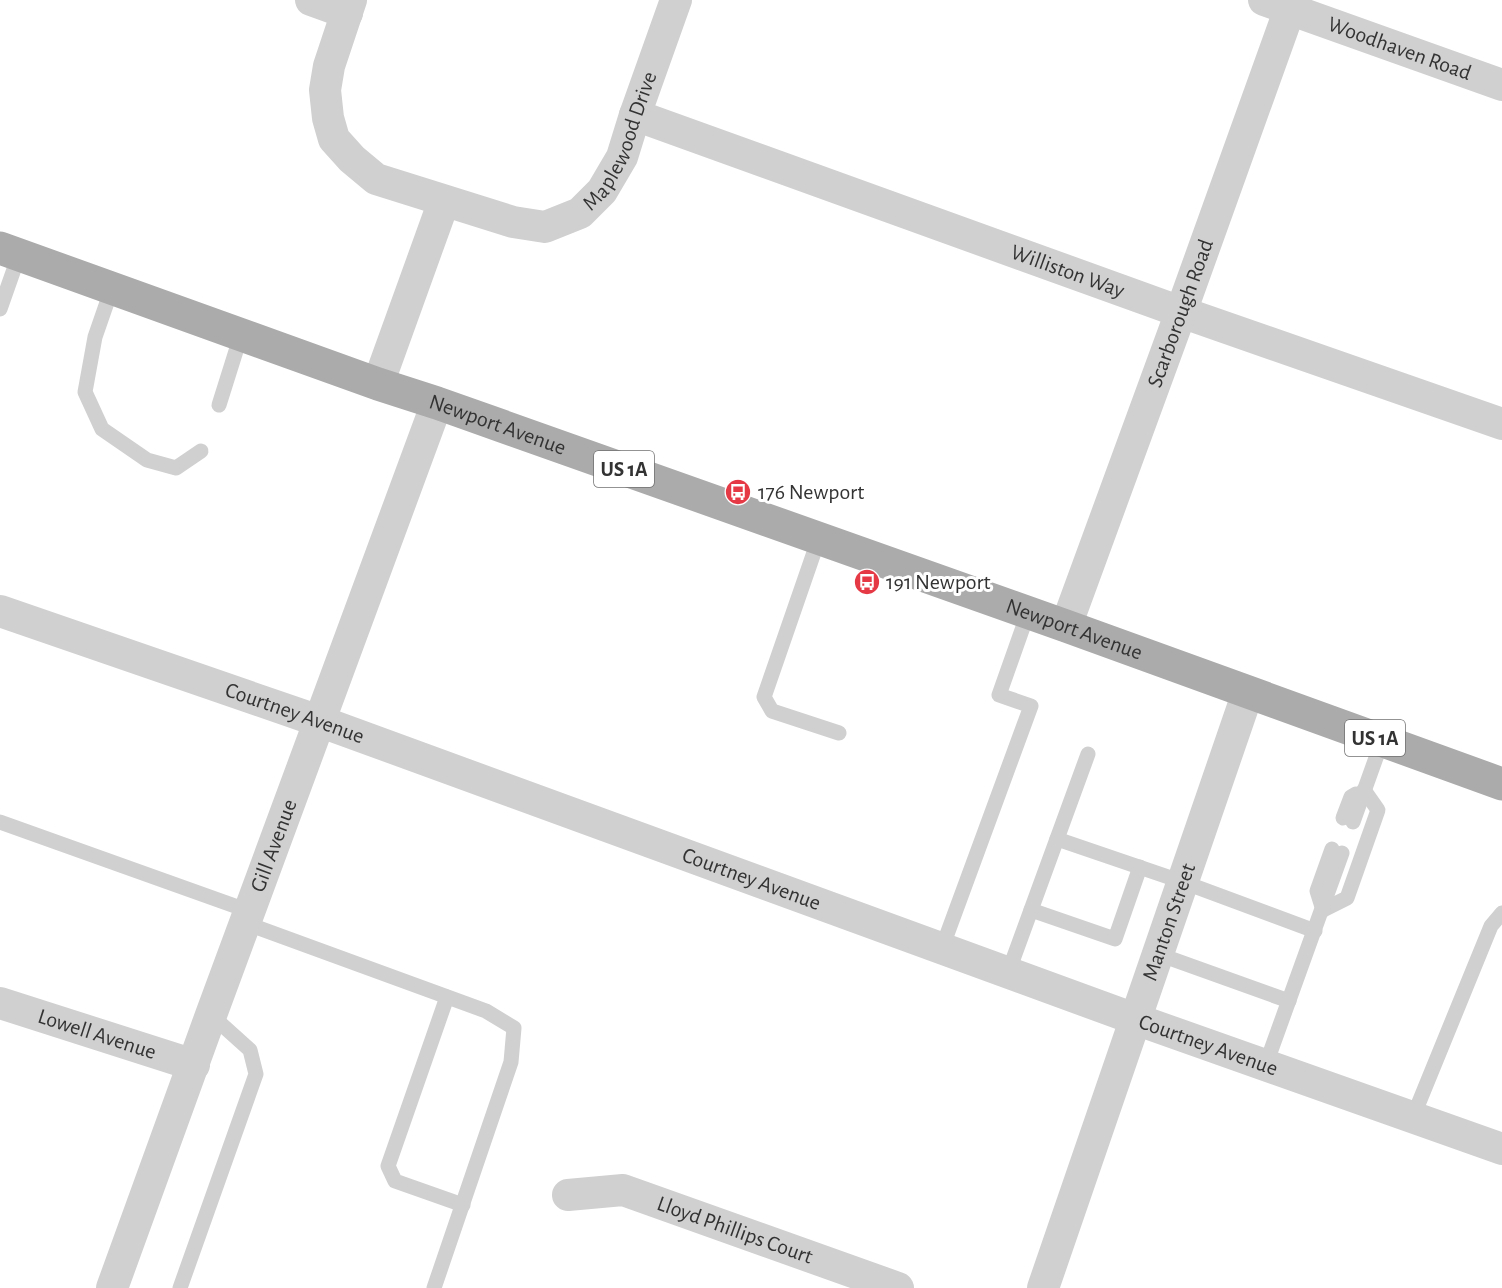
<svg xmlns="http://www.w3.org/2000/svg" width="1502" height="1288" viewBox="0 0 1502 1288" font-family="'Alegreya Sans',sans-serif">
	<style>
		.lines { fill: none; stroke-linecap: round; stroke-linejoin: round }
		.lane { stroke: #d0d0d0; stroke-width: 15 }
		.street { stroke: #d0d0d0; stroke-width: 32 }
		.primary { stroke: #ababab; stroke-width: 33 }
		.labels { text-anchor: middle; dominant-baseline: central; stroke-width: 6; stroke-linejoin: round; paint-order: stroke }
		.shield { fill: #fff; stroke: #707070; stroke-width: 1.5 }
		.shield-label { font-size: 21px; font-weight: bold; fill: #333 }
		.street-label { font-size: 22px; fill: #333; stroke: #fff }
		.poi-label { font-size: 22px; fill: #333; stroke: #fff; text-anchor: start }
	</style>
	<rect width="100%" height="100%" fill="#fff"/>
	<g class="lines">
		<g class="lane">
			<polyline points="112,288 95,337 85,392 102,429 147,460 176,468 201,451"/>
			<polyline points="0,309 19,255"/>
			<polyline points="219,405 241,335"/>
			<polyline points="819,538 764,697 772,711 839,733"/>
			<polyline points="1343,818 1351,797 1356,794"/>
			<polyline points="0,822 249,911"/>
			<polyline points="1353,822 1382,741"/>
			<polyline points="1057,839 1183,882 1315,931"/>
			<polyline points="1031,910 1115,939 1140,867"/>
			<polyline points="1323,910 1347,898 1378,810 1364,790"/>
			<polyline points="1323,910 1317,891 1332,849"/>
			<polyline points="245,923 486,1011 514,1028 511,1062 434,1288"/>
			<polyline points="942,948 1031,706 999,695 1028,613"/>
			<polyline points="1158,954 1289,1001"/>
			<polyline points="1008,973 1088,754"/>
			<polyline points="447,997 388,1166 395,1181 463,1205"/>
			<polyline points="1266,1064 1342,853"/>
			<polyline points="1413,1117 1491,926 1502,913"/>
			<polyline points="180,1288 256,1074 250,1050 211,1015"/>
		</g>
		<g class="street">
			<polyline points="311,0 347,13"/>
			<path id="s1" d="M 351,0 L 329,66 L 325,90 L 328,118 L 334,139 L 352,159 L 376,179 L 513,222 L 545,227 L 580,213 L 602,191 L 622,157 L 635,115 L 676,0"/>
			<path id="s2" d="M 1264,0 L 1502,85"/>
			<path id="s3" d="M 635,115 L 1181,312 L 1502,424"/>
			<polyline points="378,384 444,201"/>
			<path id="s4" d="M 0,611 L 319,721 L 1135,1019 L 1502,1149"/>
			<path id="s5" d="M 1066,626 L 1181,312 L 1293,0"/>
			<path id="s6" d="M 0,1003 L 194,1065"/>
			<path id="s7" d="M 568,1195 L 623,1190 L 898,1288"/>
			<path id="s8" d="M 112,1288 L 211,1015 L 437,403"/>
			<path id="s9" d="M 1043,1288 L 1248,692"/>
		</g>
		<path class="primary" id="s10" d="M 0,248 L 378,384 L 437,403 L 1066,626 L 1502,784"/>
	</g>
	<defs>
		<g id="bus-disc" transform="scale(1.35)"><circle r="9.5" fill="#e63946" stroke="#fff"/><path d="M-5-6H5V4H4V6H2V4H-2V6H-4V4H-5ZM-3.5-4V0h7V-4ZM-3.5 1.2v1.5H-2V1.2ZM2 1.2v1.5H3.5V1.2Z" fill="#fff"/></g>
	</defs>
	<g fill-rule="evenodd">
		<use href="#bus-disc" x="738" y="492"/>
		<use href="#bus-disc" x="867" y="582"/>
	</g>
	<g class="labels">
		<g class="shield">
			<rect x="594" y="451" width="60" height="36" rx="4.5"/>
			<rect x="1345" y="720" width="60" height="36" rx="4.5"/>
		</g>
		<g class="shield-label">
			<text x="624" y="469">US 1A</text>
			<text x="1375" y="738">US 1A</text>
		</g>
		<g class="street-label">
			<text stroke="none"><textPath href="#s2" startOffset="144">Woodhaven Road</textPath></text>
			<text stroke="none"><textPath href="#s1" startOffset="500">Maplewood Drive</textPath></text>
			<text stroke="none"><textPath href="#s3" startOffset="460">Williston Way</textPath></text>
			<text stroke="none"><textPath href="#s5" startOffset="333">Scarborough Road</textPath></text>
			<text stroke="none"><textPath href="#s10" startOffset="528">Newport Avenue</textPath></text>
			<text stroke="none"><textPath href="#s10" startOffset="1140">Newport Avenue</textPath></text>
			<text stroke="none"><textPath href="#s4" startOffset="312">Courtney Avenue</textPath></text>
			<text stroke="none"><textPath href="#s8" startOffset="471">Gill Avenue</textPath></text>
			<text stroke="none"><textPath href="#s4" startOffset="798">Courtney Avenue</textPath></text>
			<text stroke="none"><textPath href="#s9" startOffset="387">Manton Street</textPath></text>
			<text stroke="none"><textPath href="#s6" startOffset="102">Lowell Avenue</textPath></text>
			<text stroke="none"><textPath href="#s4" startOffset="1284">Courtney Avenue</textPath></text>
			<text stroke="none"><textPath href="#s7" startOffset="174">Lloyd Phillips Court</textPath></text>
		</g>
		<g class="poi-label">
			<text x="758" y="492">176 Newport</text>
			<text x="886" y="582">191 Newport</text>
		</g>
	</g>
</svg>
